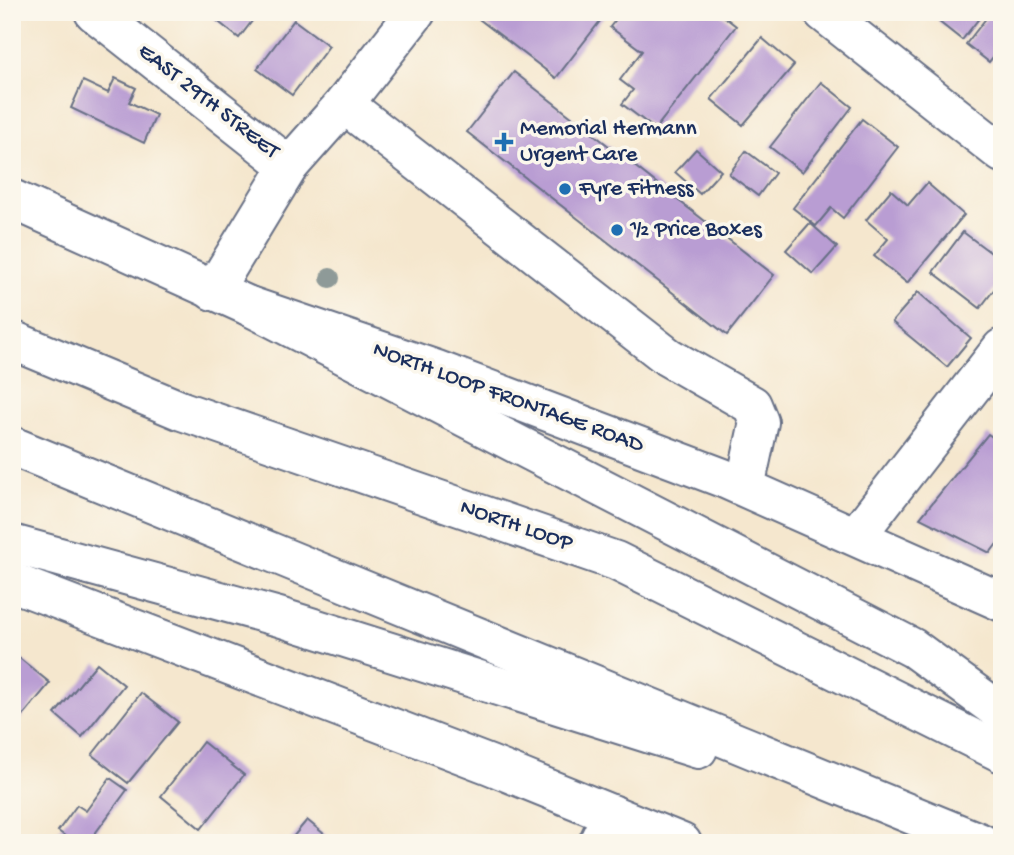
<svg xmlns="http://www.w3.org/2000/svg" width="1014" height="855" viewBox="0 0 1014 855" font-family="'Gochi Hand',sans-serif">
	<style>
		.building { fill: #b99dd3 }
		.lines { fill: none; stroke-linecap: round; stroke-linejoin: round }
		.minor-casing { stroke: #676f85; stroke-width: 42 }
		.major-casing { stroke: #676f85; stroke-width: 42 }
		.highway-casing { stroke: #676f85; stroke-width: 42 }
		.minor { stroke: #fff; stroke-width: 38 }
		.major { stroke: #fff; stroke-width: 38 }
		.highway { stroke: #fff; stroke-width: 38 }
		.tree { fill: #8e9a98 }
		.poi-dot { fill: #1f6fb2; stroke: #fbf7ec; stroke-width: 2.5 }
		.labels { text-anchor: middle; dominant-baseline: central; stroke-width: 7; stroke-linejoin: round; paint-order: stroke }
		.street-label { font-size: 23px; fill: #1b2f5e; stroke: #fbf7ec }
		.poi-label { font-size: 23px; fill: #1b2f5e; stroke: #fbf7ec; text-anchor: start }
	</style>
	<rect width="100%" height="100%" fill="#fbf7ec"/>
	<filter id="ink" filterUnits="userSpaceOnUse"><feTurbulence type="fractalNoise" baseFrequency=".0143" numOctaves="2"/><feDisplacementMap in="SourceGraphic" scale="14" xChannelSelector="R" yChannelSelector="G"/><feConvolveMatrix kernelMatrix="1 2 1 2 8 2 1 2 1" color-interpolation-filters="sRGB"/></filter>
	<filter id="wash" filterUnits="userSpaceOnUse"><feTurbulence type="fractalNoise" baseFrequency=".00686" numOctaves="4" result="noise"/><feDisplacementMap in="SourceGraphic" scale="28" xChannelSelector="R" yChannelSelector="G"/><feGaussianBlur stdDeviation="1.57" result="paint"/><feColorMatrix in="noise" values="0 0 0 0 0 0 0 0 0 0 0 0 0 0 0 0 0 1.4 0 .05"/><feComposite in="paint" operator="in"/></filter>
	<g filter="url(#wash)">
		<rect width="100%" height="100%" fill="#f5e7ce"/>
		<g id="blocks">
			<g class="building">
				<polygon points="206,12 259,12 239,38"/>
				<polygon points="484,12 607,12 556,78 479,19"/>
				<polygon points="622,12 718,12 736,26 655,129 622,104 633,90 620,80 642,51 610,27"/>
				<polygon points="945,12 984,12 962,40 938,21"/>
				<polygon points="991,12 1002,12 1002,46 989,62 966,44"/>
				<polygon points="294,20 329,46 292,95 257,69"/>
				<polygon points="762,38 794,65 743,125 711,99"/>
				<polygon points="514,72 774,275 727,335 467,132"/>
				<polygon points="115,78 136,88 129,102 156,115 144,143 71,108 83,81 108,93"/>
				<polygon points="821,82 852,107 802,172 770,147"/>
				<polygon points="862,119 898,147 843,218 831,208 816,226 793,208"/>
				<polygon points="696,149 721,171 700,194 675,172"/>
				<polygon points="746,151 775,173 758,196 729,174"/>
				<polygon points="927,183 964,215 907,283 874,256 888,239 866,220 891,190 908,205"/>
				<polygon points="810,223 837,247 813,274 786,250"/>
				<polygon points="963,232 1002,261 1002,279 980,308 933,272"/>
				<polygon points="918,292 971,338 947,367 892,322"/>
				<polygon points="988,434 1002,444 1002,537 990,553 920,518"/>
				<polygon points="18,657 50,683 12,729 12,664"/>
				<polygon points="97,663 124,685 82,737 55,714"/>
				<polygon points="141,693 178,722 128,783 92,755"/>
				<polygon points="203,742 244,775 201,829 161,796"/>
				<polygon points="110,778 127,790 88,843 75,843 58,831 77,805 86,811"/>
				<polygon points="307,820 335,843 288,843"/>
			</g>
		</g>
	</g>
	<g filter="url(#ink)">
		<use href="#blocks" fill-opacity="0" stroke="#676f85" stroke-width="2"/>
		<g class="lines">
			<g class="minor-casing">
				<g id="minor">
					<polyline points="94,12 289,166"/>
					<polyline points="823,12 1002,153"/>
					<polyline points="344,104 668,357 752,405 759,422 745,487"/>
					<polyline points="213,291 289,166 344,104 416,12"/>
					<polyline points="856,536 1002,348"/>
					<polyline points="598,843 612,814"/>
				</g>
			</g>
			<g class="major-casing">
				<g id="major">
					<polyline points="12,199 249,306 437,370 723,478 1002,602"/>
					<polyline points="12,582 490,765 682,843"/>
				</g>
			</g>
			<g class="highway-casing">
				<g id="highway">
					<polyline points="249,306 913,648 1002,713"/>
					<polyline points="12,340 182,411 616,561 1002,753"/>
					<polyline points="12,446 981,843"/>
					<polyline points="12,544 279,617 698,749"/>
				</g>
			</g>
			<use href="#minor" class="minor"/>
			<use href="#major" class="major"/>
			<use href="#highway" class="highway"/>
		</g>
		<circle class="tree" cx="330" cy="278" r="10"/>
	</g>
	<g class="poi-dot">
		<path d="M500.5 131.5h7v7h7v7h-7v7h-7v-7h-7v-7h7z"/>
		<circle cx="565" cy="189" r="7"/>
		<circle cx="617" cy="230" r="7"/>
	</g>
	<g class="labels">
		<g class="street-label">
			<text transform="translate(208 102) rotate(38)">EAST 29TH STREET</text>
			<text transform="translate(508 398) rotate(20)">NORTH LOOP FRONTAGE ROAD</text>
			<text transform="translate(516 526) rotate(19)">NORTH LOOP</text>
		</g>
		<g class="poi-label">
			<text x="520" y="129">Memorial Hermann<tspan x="520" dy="26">Urgent Care</tspan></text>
			<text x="579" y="189">Fyre Fitness</text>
			<text x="631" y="230">½ Price Boxes</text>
		</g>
	</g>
	<rect width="1014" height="855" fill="none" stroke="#fbf7ec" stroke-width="42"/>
</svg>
